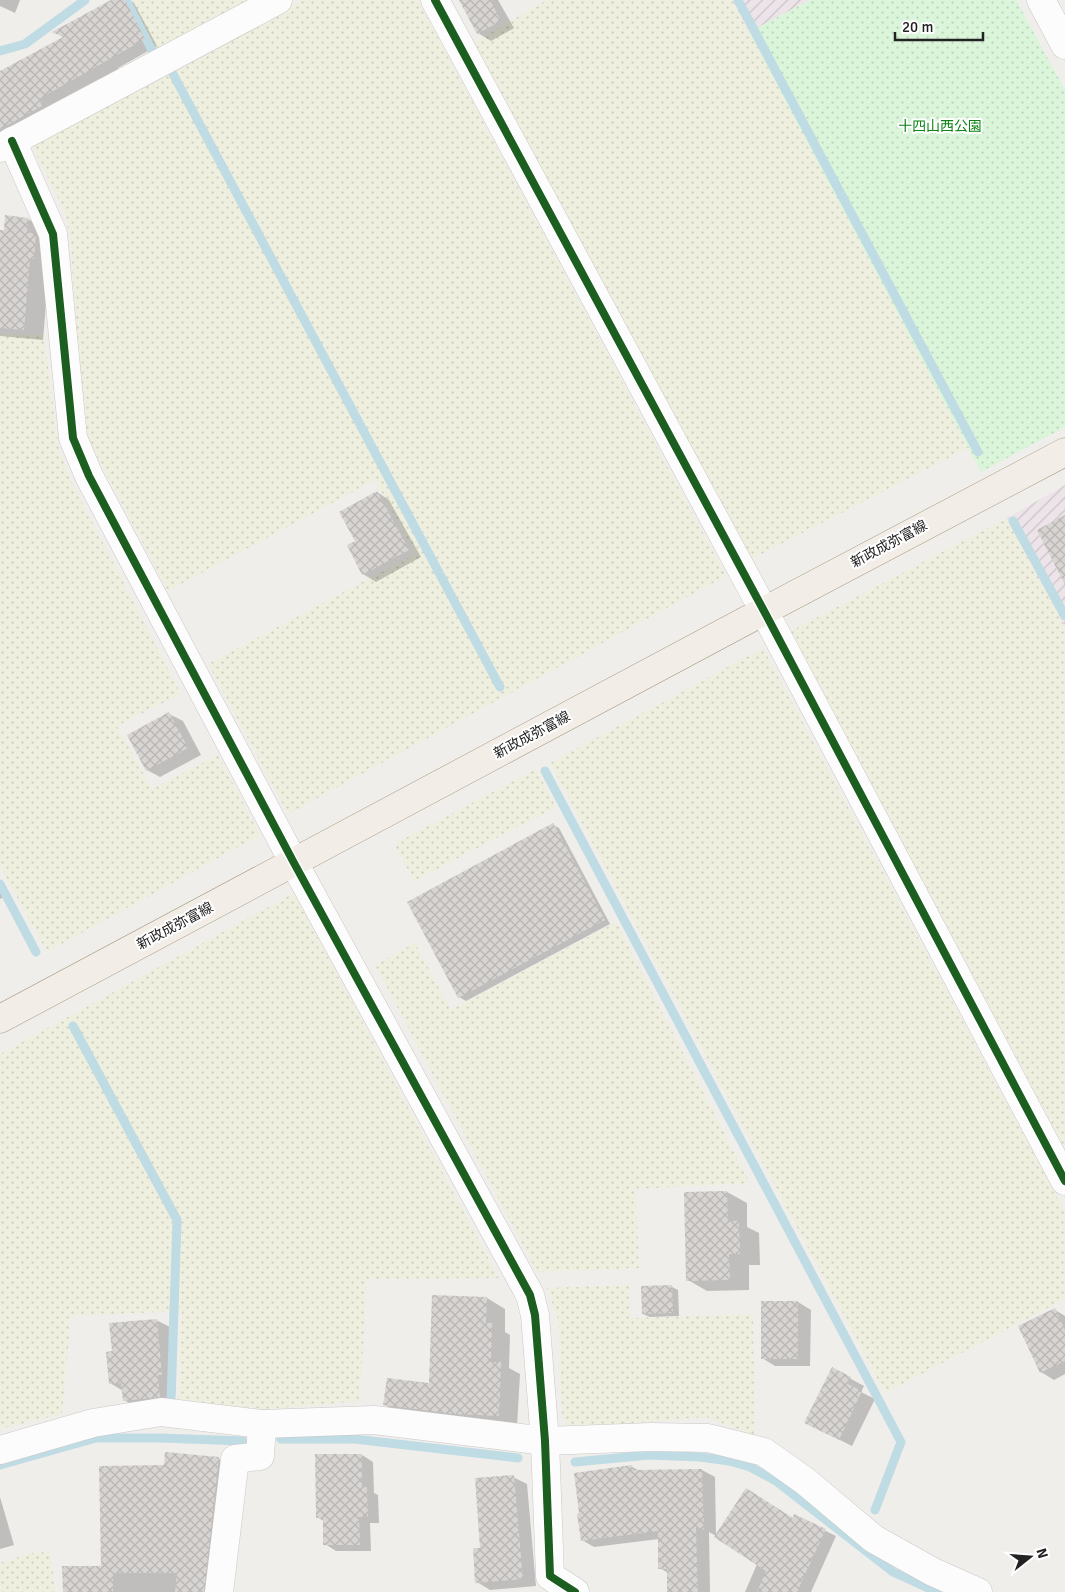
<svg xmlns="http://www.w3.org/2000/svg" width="1065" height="1592" viewBox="0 0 1065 1592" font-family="Signika,'Noto Sans JP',sans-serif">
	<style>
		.industrial { fill: url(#industrial-furrows) }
		.farmland { fill: url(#farmland-dots) }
		.park { fill: url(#park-dots) }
		.shadow { fill: #0003 }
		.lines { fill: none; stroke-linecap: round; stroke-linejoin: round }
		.stream { stroke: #bfdbe3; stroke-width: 9 }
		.building { fill: url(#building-cross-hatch) }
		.minor-casing { stroke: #c9c8c7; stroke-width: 29 }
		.major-casing { stroke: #a79c86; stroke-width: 29 }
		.minor { stroke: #fdfcfc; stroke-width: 28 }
		.major { stroke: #f3ede7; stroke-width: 28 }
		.cycleway-casing { stroke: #fff; stroke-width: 11 }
		.cycleway { stroke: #1b5e20; stroke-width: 8 }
		.labels { text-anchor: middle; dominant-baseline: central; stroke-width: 4; stroke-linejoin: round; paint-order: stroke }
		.park-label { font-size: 14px; fill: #0c8416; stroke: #fff }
		.street-label { font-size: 14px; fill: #222; stroke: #fff }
	</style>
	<defs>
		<pattern id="industrial-furrows" width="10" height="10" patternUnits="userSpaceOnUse" patternTransform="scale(1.25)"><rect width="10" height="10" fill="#ede4e9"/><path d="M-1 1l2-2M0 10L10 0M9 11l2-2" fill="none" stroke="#cbc3c8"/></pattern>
		<pattern id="farmland-dots" width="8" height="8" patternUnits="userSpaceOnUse" patternTransform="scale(1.25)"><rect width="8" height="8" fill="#efefdf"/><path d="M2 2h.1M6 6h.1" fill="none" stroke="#cdcdbf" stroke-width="1.8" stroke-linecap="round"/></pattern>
		<pattern id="park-dots" width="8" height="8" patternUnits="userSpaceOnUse" patternTransform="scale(1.25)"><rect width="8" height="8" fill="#daf5da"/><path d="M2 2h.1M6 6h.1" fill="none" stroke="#bbd2bb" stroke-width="1.8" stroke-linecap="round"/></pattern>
		<pattern id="building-cross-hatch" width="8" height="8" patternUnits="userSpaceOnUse" patternTransform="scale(1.25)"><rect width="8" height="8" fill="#d7d4d2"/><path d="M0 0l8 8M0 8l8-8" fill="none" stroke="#b8b6b4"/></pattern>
	</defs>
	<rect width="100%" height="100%" fill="#f0eeeb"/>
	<g class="industrial">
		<polygon points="732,0 810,0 749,32"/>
		<polygon points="1065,485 1065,627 1007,518"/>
	</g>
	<g class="farmland">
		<polygon points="132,0 258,0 157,54"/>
		<polygon points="303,0 418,0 726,576 288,814 208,664 415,554 375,480 168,591 91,445 80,410 71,243 64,210 34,150 38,137"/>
		<polygon points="547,0 732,0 968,448 752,559 474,42"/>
		<polygon points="0,334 44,335 59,449 73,485 181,694 117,726 152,789 218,755 260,835 47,952 0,866"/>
		<polygon points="1007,518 1065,627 1065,1149 791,631"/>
		<polygon points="763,648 1065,1212 1065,1299 885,1393 550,763"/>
		<polygon points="536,769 556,807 414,881 394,844"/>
		<polygon points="294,893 499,1278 367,1279 360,1401 268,1409 178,1402 182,1311 71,1316 62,1414 0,1429 0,1054"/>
		<polygon points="616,922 750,1183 636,1189 639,1268 537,1272 375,965 415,943 451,1010"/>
		<polygon points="629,1285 630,1318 753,1314 755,1436 706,1417 574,1428 562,1418 558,1319 547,1288"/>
		<polygon points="50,1552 56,1592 0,1592 0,1563 31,1553"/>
	</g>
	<polygon class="park" points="810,0 1016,0 1065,90 1065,427 981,472 749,32"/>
	<g class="shadow">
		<polygon points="0,0 20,0 15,13 0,6"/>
		<polygon points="113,0 129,0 134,3 157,46 118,68 119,70 0,142 0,73 65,38"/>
		<polygon points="460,0 498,0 514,28 491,41 478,33"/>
		<polygon points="28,219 47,230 49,269 43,340 0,336 0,231 6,232"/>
		<polygon points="377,492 389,500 421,557 376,582 363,574 348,546 357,541"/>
		<polygon points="169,714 183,721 201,755 160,777 147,770"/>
		<polygon points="553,825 559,828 610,924 466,1001 459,997"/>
		<polygon points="0,886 5,896 0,899"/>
		<polygon points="727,1192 747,1203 747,1227 759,1233 760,1265 749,1265 749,1290 707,1291 688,1280"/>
		<polygon points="642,1287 672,1287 678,1290 679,1316 650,1317 643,1314"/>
		<polygon points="487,1298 505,1309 505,1332 510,1335 509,1368 520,1374 517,1426 403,1415 385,1405 430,1384"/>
		<polygon points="798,1302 811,1310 810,1366 775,1366 762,1358"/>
		<polygon points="1055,1310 1065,1316 1065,1374 1054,1380 1041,1372"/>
		<polygon points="156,1320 170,1327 175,1382 171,1382 173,1404 137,1408 124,1400 123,1391 110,1383 113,1352"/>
		<polygon points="833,1369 864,1386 861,1392 875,1399 852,1446 806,1423"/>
		<polygon points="166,1453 219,1459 232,1466 217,1592 64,1592 102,1567 165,1467"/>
		<polygon points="362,1455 373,1462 374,1493 378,1495 379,1523 370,1523 371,1551 336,1551 325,1544 325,1522 317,1517"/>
		<polygon points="632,1467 640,1471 702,1470 715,1477 716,1536 709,1532 710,1592 668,1592 668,1573 660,1568 659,1539 594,1547 582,1540"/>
		<polygon points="513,1477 527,1484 536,1586 490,1590 477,1582 481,1549"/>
		<polygon points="0,1497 14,1545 0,1549"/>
		<polygon points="795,1516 836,1536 811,1592 745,1592 757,1564"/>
	</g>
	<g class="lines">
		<g class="stream">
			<polyline points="126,0 155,56"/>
			<polyline points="738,0 978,452"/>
			<polyline points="0,51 25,44 85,0"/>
			<polyline points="173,74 500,687"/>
			<polyline points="1013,521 1065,616"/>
			<polyline points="545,771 901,1442 875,1510"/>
			<polyline points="0,884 36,952"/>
			<polyline points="73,1026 177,1220 171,1401"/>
			<polyline points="281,1439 354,1439 518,1458"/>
			<polyline points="575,1462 649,1455 700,1457 729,1461 750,1467 776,1481 893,1572 937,1592"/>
			<polyline points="0,1465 96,1438 161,1438 243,1441"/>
		</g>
	</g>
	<g class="building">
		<polygon points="111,0 125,0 145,39 39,99 42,106 0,129 0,71 63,37 52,32"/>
		<polygon points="459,0 490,0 501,21 477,34"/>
		<polygon points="5,215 28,218 27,232 36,234 34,259 30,259 24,330 0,328 0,230 4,230"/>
		<polygon points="377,491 409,550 362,575 347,545 355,541 339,512"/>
		<polygon points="1065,515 1065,585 1037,530"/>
		<polygon points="169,712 188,748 146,771 127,735"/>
		<polygon points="553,823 605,920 458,998 407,902"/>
		<polygon points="727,1191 728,1221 739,1221 740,1254 729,1254 730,1280 686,1281 684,1192"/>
		<polygon points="672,1285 673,1313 642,1314 641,1286"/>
		<polygon points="432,1295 487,1297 486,1323 492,1323 491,1362 501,1362 499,1416 455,1414 383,1405 387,1378 429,1383"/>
		<rect x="761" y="1301" width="37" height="58"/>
		<polygon points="1055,1308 1065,1330 1065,1361 1040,1373 1018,1326"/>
		<polygon points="157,1319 162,1375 158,1375 160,1397 123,1401 121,1383 109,1384 106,1352 112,1351 109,1323"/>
		<polygon points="832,1367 851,1377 848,1384 862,1391 839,1440 804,1423"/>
		<polygon points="165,1452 219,1457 204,1592 175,1592 177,1573 113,1573 113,1592 63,1592 62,1566 101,1566 99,1466 164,1465"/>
		<polygon points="315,1454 362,1454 362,1487 367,1487 368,1517 359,1517 360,1545 323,1545 323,1518 316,1518"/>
		<polygon points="632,1465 633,1470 702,1469 704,1530 696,1526 698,1592 667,1592 667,1569 658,1569 658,1531 581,1541 577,1514 579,1513 574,1473"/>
		<polygon points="514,1475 523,1579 475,1583 473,1548 480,1548 475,1478"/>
		<polygon points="746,1488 793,1518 794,1514 826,1529 797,1592 757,1592 766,1571 714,1537"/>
	</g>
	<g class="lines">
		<g class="minor-casing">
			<g id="minor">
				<polyline points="435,0 764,611 1065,1181"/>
				<polyline points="1041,0 1065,45"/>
				<polyline points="12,141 53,234 73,438 89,476 294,863 530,1295 535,1315 545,1441 550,1576 575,1592"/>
				<polyline points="0,148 278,0"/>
				<polyline points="0,1450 93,1423 161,1412 262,1424 374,1420 545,1441 651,1437 708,1438 764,1452 805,1481 874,1539 933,1572 978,1592"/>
				<polyline points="219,1592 235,1459 260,1456 262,1424"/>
			</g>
		</g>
		<g class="major-casing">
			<polyline id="major" points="0,1019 764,611 1065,452"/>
		</g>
		<use href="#minor" class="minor"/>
		<use href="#major" class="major"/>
		<g class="cycleway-casing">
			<g id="cycleway">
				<polyline points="435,0 764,611 1065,1181"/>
				<polyline points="12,141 53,234 73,438 89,476 294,863 530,1295 535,1315 545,1441 550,1576 575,1592"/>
			</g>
		</g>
		<use href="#cycleway" class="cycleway"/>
	</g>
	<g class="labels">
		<g class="park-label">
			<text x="940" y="126">十四山西公園</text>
		</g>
		<g class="street-label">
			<text transform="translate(889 544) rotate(-28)">新政成弥富線</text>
			<text transform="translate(532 735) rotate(-28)">新政成弥富線</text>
			<text transform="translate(175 926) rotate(-28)">新政成弥富線</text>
		</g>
	</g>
	<g transform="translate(1030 1557) rotate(73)" stroke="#ffffff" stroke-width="4" paint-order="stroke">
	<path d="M0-4L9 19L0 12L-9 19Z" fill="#222222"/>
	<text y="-8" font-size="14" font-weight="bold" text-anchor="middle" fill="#222222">N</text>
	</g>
	<path d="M895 32v8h88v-8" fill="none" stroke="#222222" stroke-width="2.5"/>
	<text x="902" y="32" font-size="15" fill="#222222" stroke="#ffffff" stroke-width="4" paint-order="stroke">20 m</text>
</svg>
